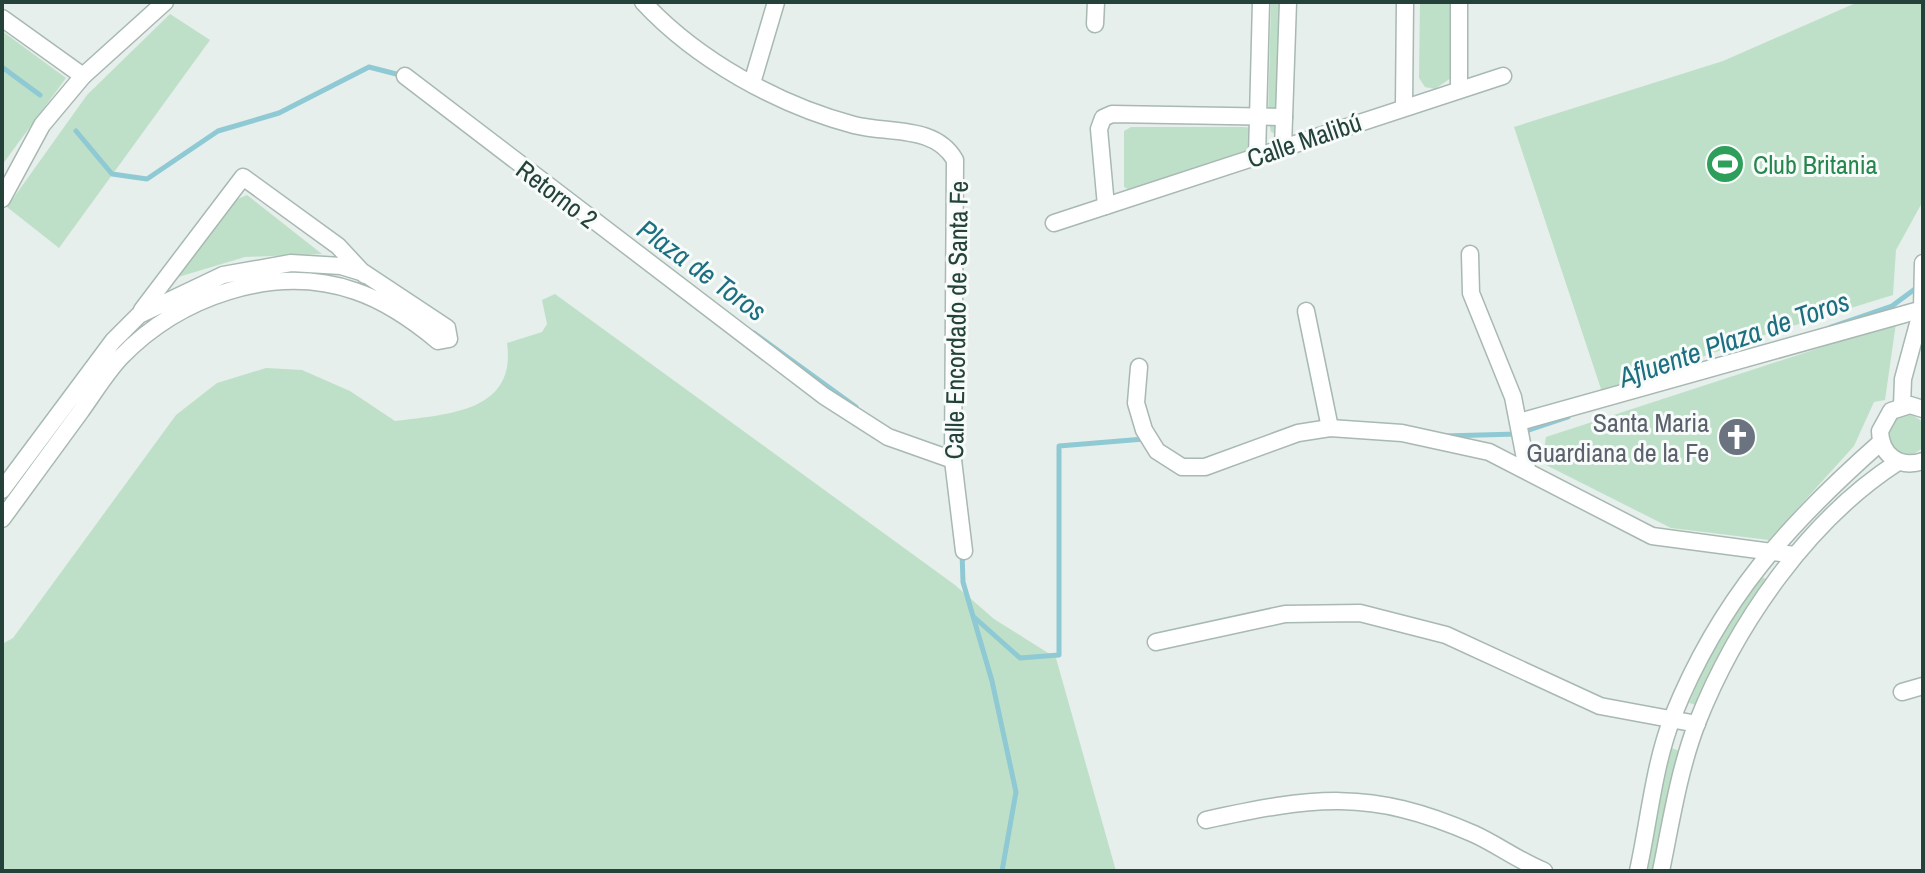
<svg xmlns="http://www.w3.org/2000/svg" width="1925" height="873" viewBox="0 0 1925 873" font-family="'Archivo Narrow',sans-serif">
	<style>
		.green { fill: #bfe0c8 }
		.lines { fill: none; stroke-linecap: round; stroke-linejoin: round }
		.stream { stroke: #8ec9d4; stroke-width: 5 }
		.minor-casing { stroke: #a8b8b2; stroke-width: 19 }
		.minor { stroke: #fff; stroke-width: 16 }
		.labels { text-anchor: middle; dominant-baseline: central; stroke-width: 6; stroke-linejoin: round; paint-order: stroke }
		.street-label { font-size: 26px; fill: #24423a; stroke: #f7fbf9 }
		.leisure-label { font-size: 26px; fill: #27864d; stroke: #f7fbf9; text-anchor: start }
		.worship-label { font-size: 26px; fill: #5b616d; stroke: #f7fbf9; text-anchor: end }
		.water-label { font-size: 28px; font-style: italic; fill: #1c6f80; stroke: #f7fbf9 }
	</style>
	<rect width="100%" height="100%" fill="#e6efeb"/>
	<g class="green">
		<polygon points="1271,2 1287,2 1279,135 1271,132 1268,119"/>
		<polygon points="1420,2 1452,2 1451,78 1435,89 1425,87 1419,78"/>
		<polygon points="1858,2 1923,2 1923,201 1896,250 1893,295 1773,332 1602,392 1514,127 1723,61"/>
		<polygon points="170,14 210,40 59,248 7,207 87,95"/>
		<polygon points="2,31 66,78 2,165"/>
		<polygon points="1131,127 1242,127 1255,128 1251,149 1130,190 1124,187 1124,131"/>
		<polygon points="247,195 322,254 245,257 175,278 228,203"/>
		<path d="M 555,294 L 955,585 L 994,619 L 1056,658 L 1116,871 L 2,871 L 2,644 L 13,638 L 176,415 L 217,383 L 266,368 L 302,370 L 350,391 L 395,421 C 446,414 517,413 507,343 L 542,332 L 547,324 L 542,300 Z"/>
		<polygon points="1896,323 1885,400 1874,402 1854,446 1769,540 1671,528 1542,463 1546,437"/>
		<polygon points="1908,412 1923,422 1923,448 1909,457 1895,455 1884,425 1888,419"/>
		<polygon points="1758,576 1770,580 1700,706 1689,703 1709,657"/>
		<polygon points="1671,748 1686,753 1657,871 1644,871"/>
	</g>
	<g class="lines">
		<g class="stream">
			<polyline points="2,67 40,95"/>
			<polyline points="76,131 112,174 147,179 218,131 279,113 369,67 404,76"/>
			<polyline points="1831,327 1892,306 1919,286"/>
			<polyline points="754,333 856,407"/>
			<polyline points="1444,436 1517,434 1568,417"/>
			<polyline points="962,552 963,582 992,681 1016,792 1002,871"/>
			<polyline points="975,618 1020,658 1059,655 1059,446 1144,439"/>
		</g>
		<g class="minor-casing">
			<g id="minor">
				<path d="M 643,2 C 697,60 778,105 854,125 C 889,134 935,125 955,160 L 953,460 L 964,551"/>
				<polyline points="2,18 83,76"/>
				<polyline points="1095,24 1096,2"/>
				<polyline points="405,76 824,396 888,437 953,460"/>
				<polyline points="752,83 776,2"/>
				<polyline points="1459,88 1459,2"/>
				<polyline points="1404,106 1405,2"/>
				<polyline points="1283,147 1288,2"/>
				<polyline points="1257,157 1261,2"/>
				<polyline points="2,199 42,125 83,76 165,2"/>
				<polyline points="1106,206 1099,129 1103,118 1112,114 1284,117"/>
				<polyline points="1054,223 1503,76"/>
				<polyline points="1470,254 1471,293 1513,397 1527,469"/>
				<polyline points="142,310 243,177 338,246 365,275"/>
				<polyline points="1306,311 1330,428"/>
				<polyline points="1139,367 1136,403 1144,430 1157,451 1182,467 1205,467 1298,433 1330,428 1402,433 1489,452 1652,536 1795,555"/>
				<polyline points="1902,406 1903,379 1922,309 1923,263"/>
				<path d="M 1923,409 L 1910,405 L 1891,411 L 1880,431 C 1881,455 1899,469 1923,461"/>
				<polyline points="1519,422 1923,309"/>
				<path d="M 2,490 L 113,341 L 139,315 L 223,275 L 291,263 L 341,266 L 364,273 L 447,328 L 449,339 L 438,341 C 414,321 385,301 355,291 C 273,263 179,297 121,357 C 106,373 94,393 81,411 C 55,447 28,483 2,519"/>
				<polyline points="1156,642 1285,614 1360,613 1446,635 1600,706 1697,724"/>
				<polyline points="1902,692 1923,686"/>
				<path d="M 1206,820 C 1312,797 1370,788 1474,834 C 1498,845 1519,861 1544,871"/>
				<path d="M 1638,871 C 1649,821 1654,764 1673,716 C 1720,599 1788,524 1881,442"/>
				<path d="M 1661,871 C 1671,822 1679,770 1697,723 C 1736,624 1808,520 1898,462"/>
			</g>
		</g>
		<use href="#minor" class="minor"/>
	</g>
	<defs>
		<g id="stadium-disc" transform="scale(2)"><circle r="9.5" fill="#2e9e5b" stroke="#f7fbf9"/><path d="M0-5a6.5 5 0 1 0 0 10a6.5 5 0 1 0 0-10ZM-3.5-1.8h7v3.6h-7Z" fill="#fff"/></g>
		<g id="church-disc" transform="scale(2)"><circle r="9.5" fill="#6b7280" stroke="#f7fbf9"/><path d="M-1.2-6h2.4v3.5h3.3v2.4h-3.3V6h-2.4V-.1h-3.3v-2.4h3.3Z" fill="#fff"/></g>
	</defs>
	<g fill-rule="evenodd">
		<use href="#stadium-disc" x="1725" y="164"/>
		<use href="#church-disc" x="1737" y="437"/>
	</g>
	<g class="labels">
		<g class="street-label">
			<text transform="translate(1304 140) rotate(-19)">Calle Malibú</text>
			<text transform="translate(557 194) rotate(37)">Retorno 2</text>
			<text transform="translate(956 320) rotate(-89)">Calle Encordado de Santa Fe</text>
		</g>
		<g class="leisure-label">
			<text x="1753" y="164">Club Britania</text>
		</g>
		<g class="worship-label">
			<text x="1709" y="422">Santa Maria<tspan x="1709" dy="30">Guardiana de la Fe</tspan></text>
		</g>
		<g class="water-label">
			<text transform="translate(702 270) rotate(36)">Plaza de Toros</text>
			<text transform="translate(1734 339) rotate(-19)">Afluente Plaza de Toros</text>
		</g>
	</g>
	<rect width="1925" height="873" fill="none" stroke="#24423a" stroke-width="8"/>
</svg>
